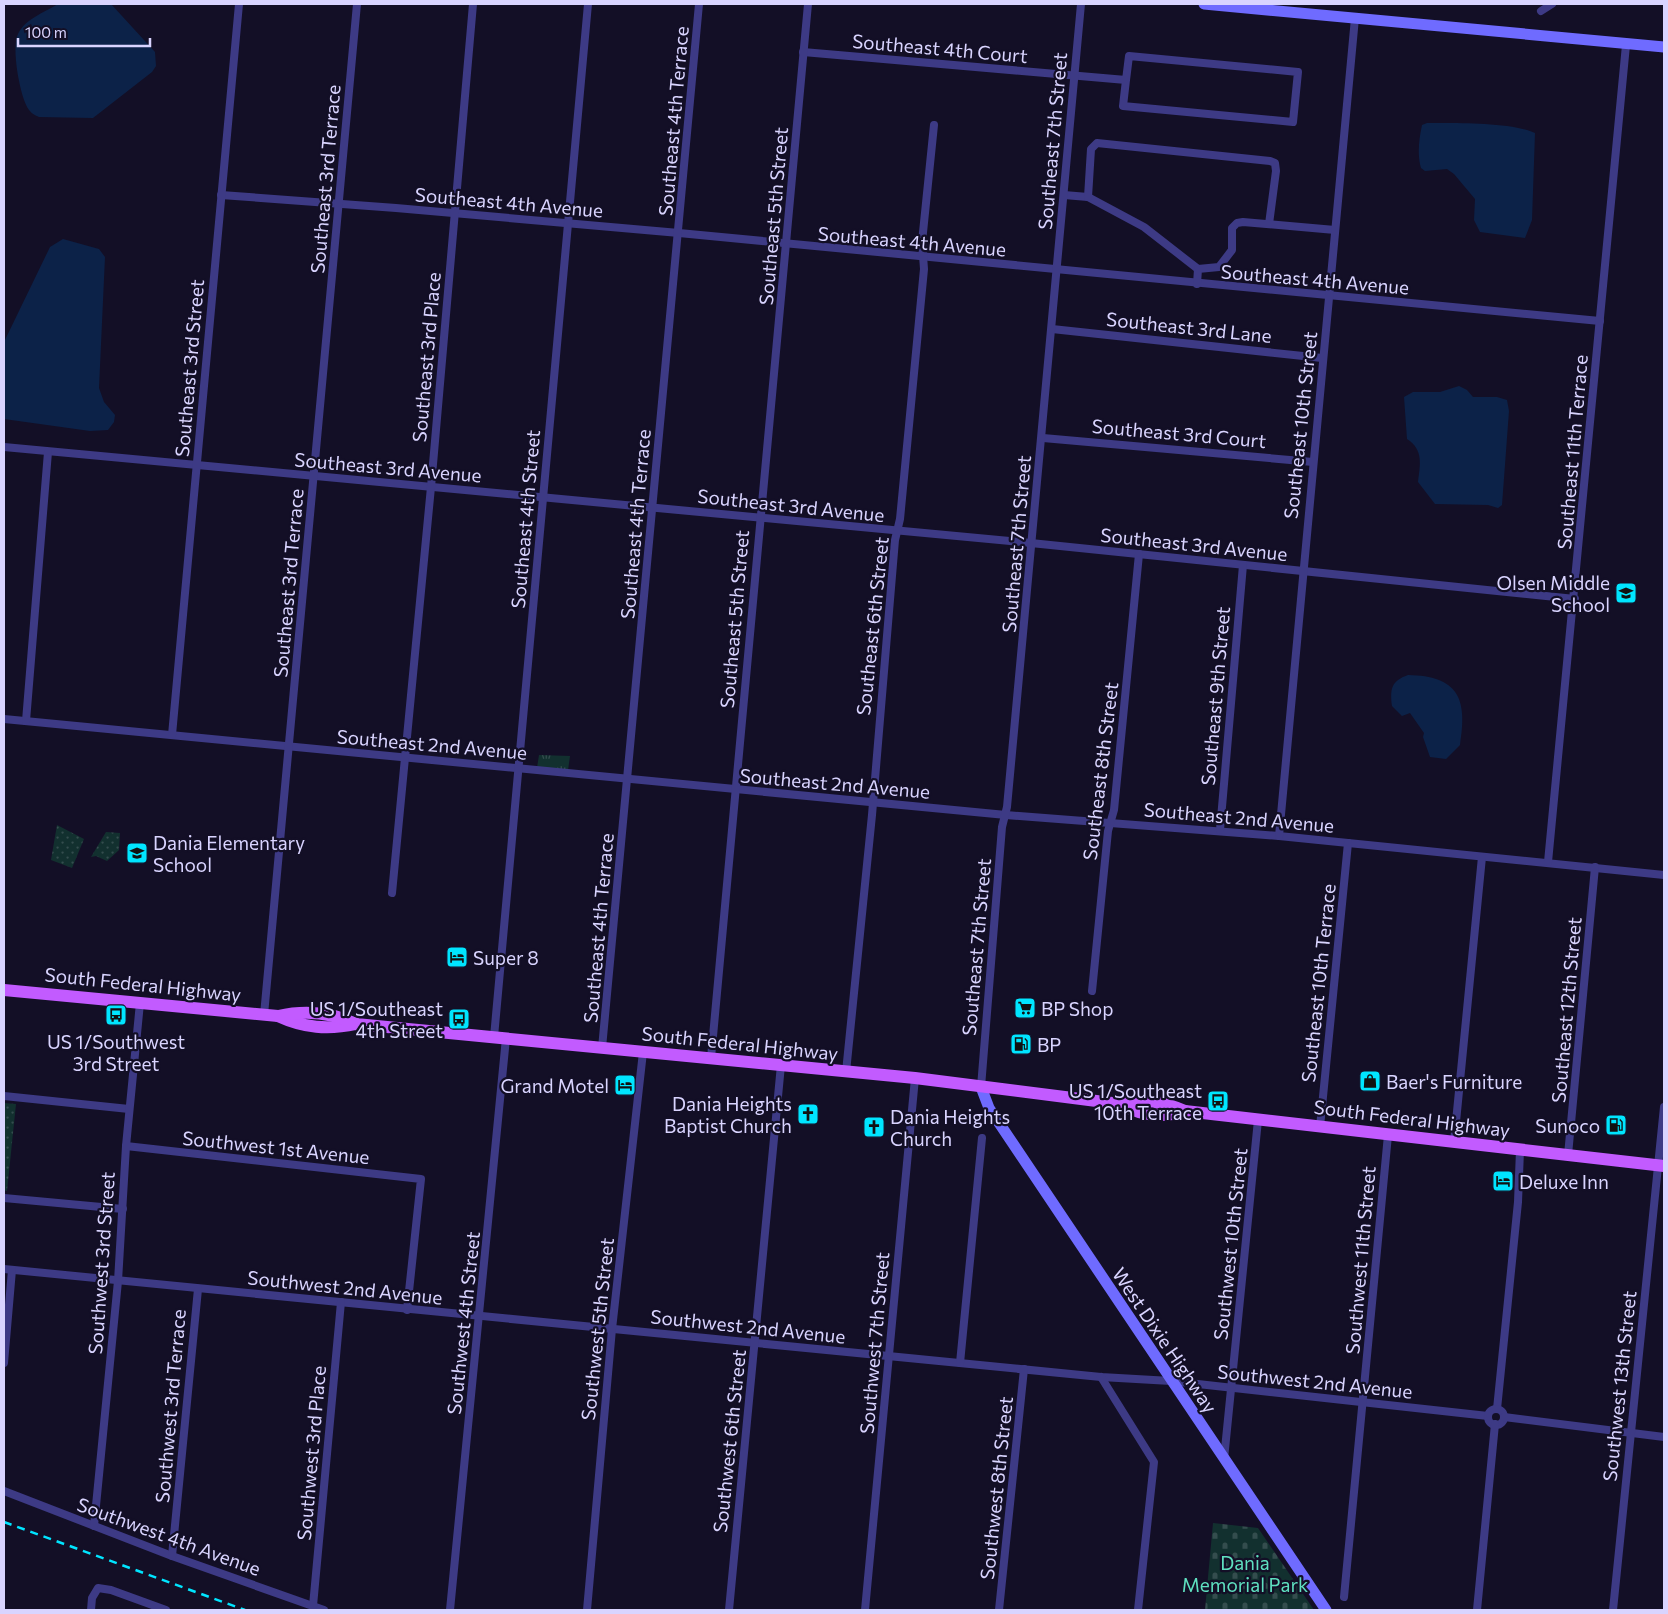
<svg xmlns="http://www.w3.org/2000/svg" width="1668" height="1614" viewBox="0 0 1668 1614" font-family="Commissioner,sans-serif">
	<style>
		.grass { fill: url(#grass-tufts) }
		.cemetery { fill: url(#cemetery-stones) }
		.park { fill: url(#park-dots) }
		.water { fill: #0c2248 }
		.lines { fill: none; stroke-linecap: round; stroke-linejoin: round }
		.street { stroke: #3d3a85; stroke-width: 8 }
		.secondary { stroke: #6f6bff; stroke-width: 11 }
		.primary { stroke: #c25bff; stroke-width: 12 }
		.rail { stroke: #00e5ff; stroke-width: 2.5; stroke-dasharray: 8 6; stroke-linecap: butt }
		.labels { text-anchor: middle; dominant-baseline: central; stroke-width: 4.5; stroke-linejoin: round; paint-order: stroke }
		.street-label { font-size: 19px; fill: #d9d4ff; stroke: #130f26 }
		.poi-label { font-size: 19px; fill: #d9d4ff; stroke: #130f26; text-anchor: start }
		.park-label { font-size: 19px; fill: #5fe0c0; stroke: #130f26 }
	</style>
	<defs>
		<pattern id="grass-tufts" width="24" height="20" patternUnits="userSpaceOnUse" patternTransform="scale(1.25)"><rect width="24" height="20" fill="#12302f"/><path d="M3 7l-1-3M5 7V3M7 7l1-3M15 17l-1-3M17 17v-4M19 17l1-3" fill="none" stroke="#344d4e"/></pattern>
		<pattern id="cemetery-stones" width="16" height="16" patternUnits="userSpaceOnUse" patternTransform="scale(1.25)"><rect width="16" height="16" fill="#12302f"/><path d="M2 7V4a2 2 0 0 1 4 0v3zM10 15v-3a2 2 0 0 1 4 0v3z" fill="#344d4e"/></pattern>
		<pattern id="park-dots" width="8" height="8" patternUnits="userSpaceOnUse" patternTransform="scale(1.25)"><rect width="8" height="8" fill="#12302f"/><path d="M2 2h.1M6 6h.1" fill="none" stroke="#344d4e" stroke-width="1.8" stroke-linecap="round"/></pattern>
	</defs>
	<rect width="100%" height="100%" fill="#130f26"/>
	<polygon class="grass" points="539,755 570,756 568,770 537,768"/>
	<polygon class="cemetery" points="1213,1523 1258,1528 1314,1610 1205,1610"/>
	<g class="park">
		<polygon points="57,825 84,839 72,868 51,860"/>
		<polygon points="106,832 120,833 119,850 107,861 96,856 91,857"/>
		<polygon points="4,1103 16,1104 7,1191 4,1190"/>
	</g>
	<g class="water">
		<path d="M 58,4 L 111,4 L 155,52 L 156,66 L 152,72 L 93,118 L 39,117 C 35,115 32,114 29,110 C 20,98 11,47 18,34 C 25,19 45,12 58,4 Z"/>
		<path d="M 1427,123 C 1454,123 1512,122 1535,133 L 1532,220 L 1525,238 L 1480,232 L 1474,220 L 1475,199 L 1454,174 L 1447,169 L 1425,171 L 1421,168 C 1417,155 1419,139 1422,125 Z"/>
		<polygon points="63,239 99,249 105,257 99,388 104,402 115,415 114,422 108,430 90,431 4,419 4,342 50,247"/>
		<path d="M 1459,386 L 1467,390 L 1473,397 L 1497,397 L 1507,400 L 1509,411 L 1502,505 L 1498,508 L 1488,505 L 1435,504 L 1418,482 C 1420,465 1424,450 1407,439 L 1404,397 L 1413,392 L 1440,392 Z"/>
		<path d="M 1408,675 C 1458,676 1468,698 1460,745 L 1446,759 L 1430,757 L 1423,737 L 1424,733 L 1410,713 L 1402,716 L 1392,706 C 1390,689 1391,681 1408,675 Z"/>
	</g>
	<g class="lines">
		<g class="street">
			<polyline points="1541,11 1552,4"/>
			<polyline points="803,52 1126,80 1129,56 1298,72 1293,122 1123,106 1126,80"/>
			<polyline points="221,195 396,208 679,233 1600,321"/>
			<polyline points="1064,195 1088,197 1144,227 1198,269"/>
			<polyline points="1088,197 1091,149 1097,143 1270,161 1275,163 1276,171 1269,224"/>
			<polyline points="1197,284 1198,269 1219,267 1232,250 1232,228 1237,223 1243,222 1335,230"/>
			<polyline points="1052,329 1322,358"/>
			<polyline points="1043,438 1313,462"/>
			<polyline points="4,447 1021,542 1575,599"/>
			<polyline points="4,719 1006,815 1279,836 1664,875"/>
			<polyline points="26,721 48,452"/>
			<polyline points="172,735 239,4"/>
			<polyline points="1220,830 1243,565"/>
			<polyline points="1279,836 1355,18"/>
			<polyline points="1548,862 1626,45"/>
			<polyline points="392,893 431,487 473,4"/>
			<polyline points="1092,991 1108,831 1114,810 1139,554"/>
			<polyline points="264,1015 357,4"/>
			<polyline points="494,1037 588,4"/>
			<polyline points="602,1048 699,4"/>
			<polyline points="711,1058 808,4"/>
			<polyline points="846,1072 872,815 895,540 900,519 924,269 922,242 934,125"/>
			<polyline points="981,1087 1002,827 1007,807 1081,4"/>
			<polyline points="4,1096 129,1109"/>
			<polyline points="1320,1127 1348,843"/>
			<polyline points="1454,1142 1482,857"/>
			<polyline points="126,1146 421,1179 407,1310"/>
			<polyline points="1568,1155 1595,867"/>
			<polyline points="4,1198 123,1209"/>
			<polyline points="4,1269 1101,1377 1171,1381 1488,1416"/>
			<polyline points="4,1363 12,1270"/>
			<polyline points="960,1363 982,1138"/>
			<polyline points="1101,1377 1154,1462 1138,1610"/>
			<polyline points="1497,1409 1518,1202 1520,1150"/>
			<circle cx="1496" cy="1417" r="8"/>
			<polyline points="1504,1417 1664,1437"/>
			<polyline points="1224,1459 1258,1120"/>
			<polyline points="4,1491 172,1556 324,1610"/>
			<polyline points="94,1526 118,1281 126,1146 140,1003"/>
			<polyline points="172,1556 198,1289"/>
			<polyline points="1344,1597 1388,1135"/>
			<polyline points="313,1606 341,1302"/>
			<polyline points="91,1610 92,1598 98,1588 111,1590 166,1610"/>
			<polyline points="450,1610 506,1038"/>
			<polyline points="587,1610 612,1329 643,1052"/>
			<polyline points="729,1610 781,1065"/>
			<polyline points="865,1610 915,1078"/>
			<polyline points="999,1610 1024,1369"/>
			<polyline points="1477,1610 1495,1424"/>
			<polyline points="1613,1610 1664,1107"/>
		</g>
		<g class="secondary">
			<polyline points="1204,4 1664,47"/>
			<polyline points="981,1087 989,1108 1326,1610"/>
		</g>
		<g class="primary">
			<path d="M 4,990 L 278,1016 C 304,1028 328,1030 356,1024 L 915,1078 L 1120,1104 C 1143,1097 1163,1102 1185,1111 L 1664,1166"/>
			<path d="M 278,1016 C 305,1010 331,1012 356,1024"/>
			<path d="M 1120,1104 C 1141,1116 1162,1118 1185,1111"/>
		</g>
		<polyline class="rail" points="4,1522 245,1610"/>
	</g>
	<defs>
		<g id="school-square" transform="scale(1.125)"><rect x="-9" y="-9" width="18" height="18" rx="4" fill="#00e5ff" stroke="#130f26"/><path d="M0-5L7-2L0 1L-7-2ZM-4 1L0 2.5L4 1V4Q0 6-4 4Z" fill="#111"/></g>
		<g id="hotel-square" transform="scale(1.125)"><rect x="-9" y="-9" width="18" height="18" rx="4" fill="#00e5ff" stroke="#130f26"/><path d="M-6-4.5h1.5V1H6V5H4.5V3h-9V5H-6ZM-4 0a1.8 1.8 0 1 1 3.6 0ZM.5 0V-2.5h3Q6-2.5 6 0Z" fill="#111"/></g>
		<g id="supermarket-square" transform="scale(1.125)"><rect x="-9" y="-9" width="18" height="18" rx="4" fill="#00e5ff" stroke="#130f26"/><path d="M-6-5.5h2.5l.6 2H6L4.5 2H-2.5L-4.4-4H-6ZM-1.5 3.2a1.3 1.3 0 1 0 .1 0ZM3 3.2a1.3 1.3 0 1 0 .1 0Z" fill="#111"/></g>
		<g id="bus-square" transform="scale(1.125)"><rect x="-9" y="-9" width="18" height="18" rx="4" fill="#00e5ff" stroke="#130f26"/><path d="M-5-6H5V4H4V6H2V4H-2V6H-4V4H-5ZM-3.5-4V0h7V-4ZM-3.5 1.2v1.5H-2V1.2ZM2 1.2v1.5H3.5V1.2Z" fill="#111"/></g>
		<g id="fuel-square" transform="scale(1.125)"><rect x="-9" y="-9" width="18" height="18" rx="4" fill="#00e5ff" stroke="#130f26"/><path d="M-5.5-6h7V0h2V4h1.3V-2.5L3-4.5l.8-.8L6-3V5H2.5V1h-1V6h-7ZM-4.2-4.7v3.2H.2V-4.7Z" fill="#111"/></g>
		<g id="shop-square" transform="scale(1.125)"><rect x="-9" y="-9" width="18" height="18" rx="4" fill="#00e5ff" stroke="#130f26"/><path d="M-5-2.5h2.3a2.7 3.5 0 0 1 5.4 0H5L5.5 6h-11ZM-1.5-2.5h3a1.5 2.3 0 0 0-3 0Z" fill="#111"/></g>
		<g id="church-square" transform="scale(1.125)"><rect x="-9" y="-9" width="18" height="18" rx="4" fill="#00e5ff" stroke="#130f26"/><path d="M-1.2-6h2.4v3.5h3.3v2.4h-3.3V6h-2.4V-.1h-3.3v-2.4h3.3Z" fill="#111"/></g>
	</defs>
	<g fill-rule="evenodd">
		<use href="#school-square" x="1626" y="593"/>
		<use href="#school-square" x="137" y="853"/>
		<use href="#hotel-square" x="457" y="957"/>
		<use href="#supermarket-square" x="1025" y="1008"/>
		<use href="#bus-square" x="116" y="1015"/>
		<use href="#bus-square" x="459" y="1019"/>
		<use href="#fuel-square" x="1021" y="1044"/>
		<use href="#shop-square" x="1370" y="1081"/>
		<use href="#hotel-square" x="625" y="1085"/>
		<use href="#bus-square" x="1218" y="1101"/>
		<use href="#church-square" x="808" y="1114"/>
		<use href="#fuel-square" x="1616" y="1125"/>
		<use href="#church-square" x="874" y="1127"/>
		<use href="#hotel-square" x="1503" y="1181"/>
	</g>
	<g class="labels">
		<g class="street-label">
			<text transform="translate(940 48) rotate(5)">Southeast 4th Court</text>
			<text transform="translate(673 121) rotate(-85)">Southeast 4th Terrace</text>
			<text transform="translate(1052 141) rotate(-85)">Southeast 7th Street</text>
			<text transform="translate(325 179) rotate(-85)">Southeast 3rd Terrace</text>
			<text transform="translate(509 202) rotate(5)">Southeast 4th Avenue</text>
			<text transform="translate(773 216) rotate(-85)">Southeast 5th Street</text>
			<text transform="translate(912 241) rotate(5)">Southeast 4th Avenue</text>
			<text transform="translate(1315 279) rotate(5)">Southeast 4th Avenue</text>
			<text transform="translate(1189 327) rotate(6)">Southeast 3rd Lane</text>
			<text transform="translate(426 357) rotate(-85)">Southeast 3rd Place</text>
			<text transform="translate(189 368) rotate(-85)">Southeast 3rd Street</text>
			<text transform="translate(1300 425) rotate(-84)">Southeast 10th Street</text>
			<text transform="translate(1179 433) rotate(5)">Southeast 3rd Court</text>
			<text transform="translate(1572 452) rotate(-85)">Southeast 11th Terrace</text>
			<text transform="translate(388 467) rotate(5)">Southeast 3rd Avenue</text>
			<text transform="translate(791 505) rotate(6)">Southeast 3rd Avenue</text>
			<text transform="translate(525 519) rotate(-85)">Southeast 4th Street</text>
			<text transform="translate(635 524) rotate(-85)">Southeast 4th Terrace</text>
			<text transform="translate(1016 544) rotate(-85)">Southeast 7th Street</text>
			<text transform="translate(1194 544) rotate(6)">Southeast 3rd Avenue</text>
			<text transform="translate(288 583) rotate(-85)">Southeast 3rd Terrace</text>
			<text transform="translate(734 619) rotate(-85)">Southeast 5th Street</text>
			<text transform="translate(872 626) rotate(-84)">Southeast 6th Street</text>
			<text transform="translate(1215 696) rotate(-85)">Southeast 9th Street</text>
			<text transform="translate(432 744) rotate(5)">Southeast 2nd Avenue</text>
			<text transform="translate(1100 771) rotate(-83)">Southeast 8th Street</text>
			<text transform="translate(835 783) rotate(5)">Southeast 2nd Avenue</text>
			<text transform="translate(1239 817) rotate(5)">Southeast 2nd Avenue</text>
			<text transform="translate(598 928) rotate(-85)">Southeast 4th Terrace</text>
			<text transform="translate(976 947) rotate(-85)">Southeast 7th Street</text>
			<text transform="translate(1318 983) rotate(-84)">Southeast 10th Terrace</text>
			<text transform="translate(143 984) rotate(6)">South Federal Highway</text>
			<text transform="translate(1566 1010) rotate(-85)">Southeast 12th Street</text>
			<text transform="translate(740 1043) rotate(6)">South Federal Highway</text>
			<text transform="translate(1412 1118) rotate(7)">South Federal Highway</text>
			<text transform="translate(276 1147) rotate(6)">Southwest 1st Avenue</text>
			<text transform="translate(1230 1244) rotate(-84)">Southwest 10th Street</text>
			<text transform="translate(1360 1260) rotate(-85)">Southwest 11th Street</text>
			<text transform="translate(101 1263) rotate(-86)">Southwest 3rd Street</text>
			<text transform="translate(345 1287) rotate(6)">Southwest 2nd Avenue</text>
			<text transform="translate(463 1323) rotate(-84)">Southwest 4th Street</text>
			<text transform="translate(748 1326) rotate(6)">Southwest 2nd Avenue</text>
			<text transform="translate(597 1329) rotate(-84)">Southwest 5th Street</text>
			<text transform="translate(1165 1340) rotate(56)">West Dixie Highway</text>
			<text transform="translate(874 1343) rotate(-85)">Southwest 7th Street</text>
			<text transform="translate(1315 1381) rotate(6)">Southwest 2nd Avenue</text>
			<text transform="translate(1619 1386) rotate(-84)">Southwest 13th Street</text>
			<text transform="translate(170 1406) rotate(-85)">Southwest 3rd Terrace</text>
			<text transform="translate(729 1441) rotate(-84)">Southwest 6th Street</text>
			<text transform="translate(311 1453) rotate(-85)">Southwest 3rd Place</text>
			<text transform="translate(996 1488) rotate(-84)">Southwest 8th Street</text>
			<text transform="translate(169 1536) rotate(20)">Southwest 4th Avenue</text>
		</g>
		<g class="poi-label">
			<text x="1610" y="582" text-anchor="end">Olsen Middle<tspan x="1610" dy="22">School</tspan></text>
			<text x="153" y="842">Dania Elementary<tspan x="153" dy="22">School</tspan></text>
			<text x="473" y="957">Super 8</text>
			<text x="443" y="1008" text-anchor="end">US 1/Southeast<tspan x="443" dy="22">4th Street</tspan></text>
			<text x="1041" y="1008">BP Shop</text>
			<text x="116" y="1041" text-anchor="middle">US 1/Southwest<tspan x="116" dy="22">3rd Street</tspan></text>
			<text x="1037" y="1044">BP</text>
			<text x="1386" y="1081">Baer's Furniture</text>
			<text x="609" y="1085" text-anchor="end">Grand Motel</text>
			<text x="1202" y="1090" text-anchor="end">US 1/Southeast<tspan x="1202" dy="22">10th Terrace</tspan></text>
			<text x="792" y="1103" text-anchor="end">Dania Heights<tspan x="792" dy="22">Baptist Church</tspan></text>
			<text x="890" y="1116">Dania Heights<tspan x="890" dy="22">Church</tspan></text>
			<text x="1600" y="1125" text-anchor="end">Sunoco</text>
			<text x="1519" y="1181">Deluxe Inn</text>
		</g>
		<g class="park-label">
			<text x="1245" y="1562">Dania<tspan x="1245" dy="22">Memorial Park</tspan></text>
		</g>
	</g>
	<rect width="1668" height="1614" fill="none" stroke="#d9d4ff" stroke-width="10"/>
	<path d="M18 38v8h132v-8" fill="none" stroke="#d9d4ff" stroke-width="2.5"/>
	<text x="25" y="38" font-size="15" fill="#d9d4ff" stroke="#130f26" stroke-width="4" paint-order="stroke">100 m</text>
</svg>
